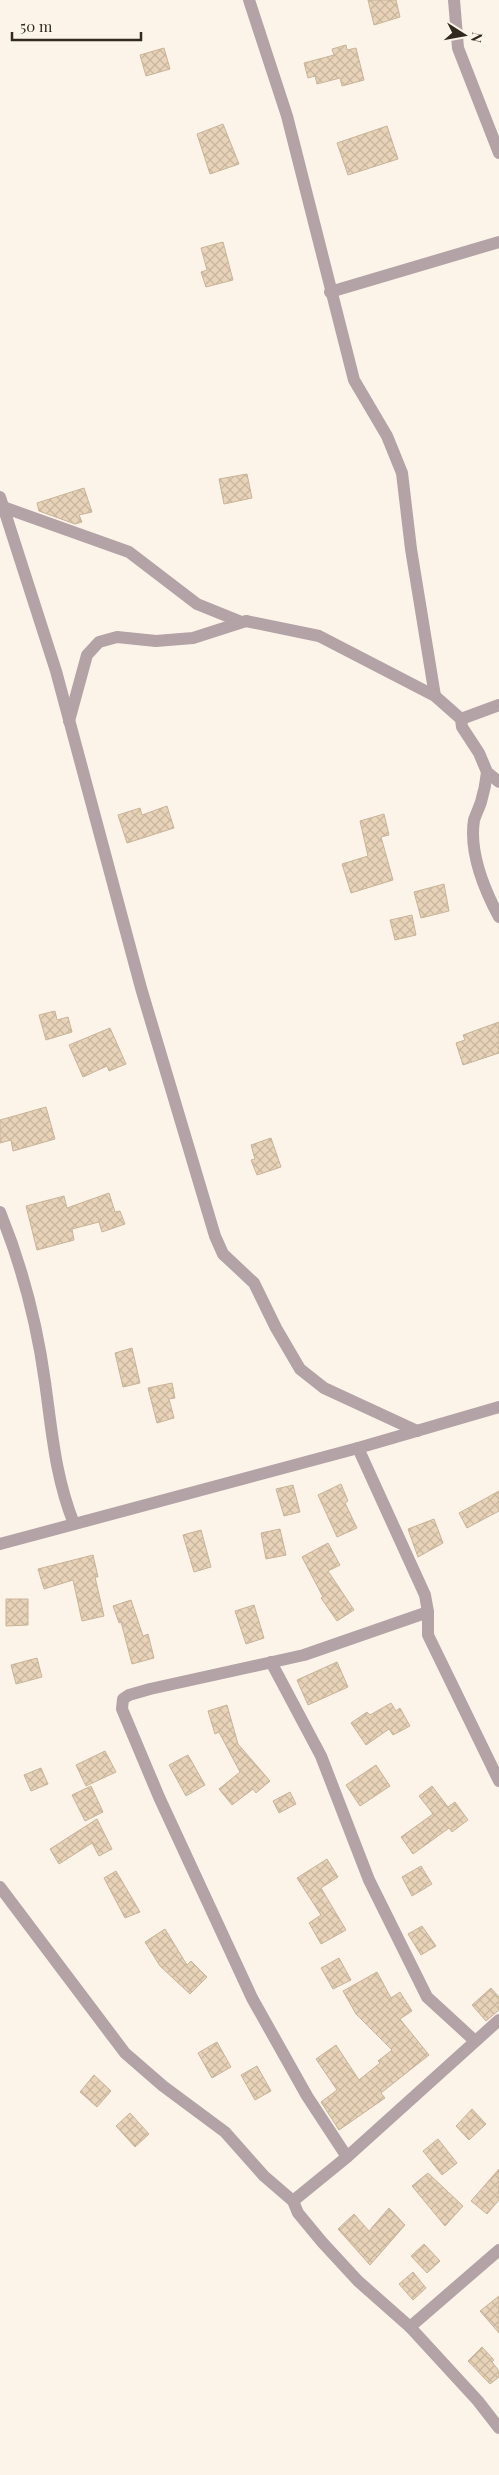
<svg xmlns="http://www.w3.org/2000/svg" width="499" height="2475" viewBox="0 0 499 2475" font-family="'Playfair Display',serif">
	<style>
		.building { fill: url(#building-cross-hatch); stroke: #c8b499 }
		.lines { fill: none; stroke-linecap: round; stroke-linejoin: round }
		.minor { stroke: #b3a2a6; stroke-width: 12 }
	</style>
	<defs>
		<pattern id="building-cross-hatch" width="8" height="8" patternUnits="userSpaceOnUse" patternTransform="scale(1.25)"><rect width="8" height="8" fill="#e8d3b8"/><path d="M0 0l8 8M0 8l8-8" fill="none" stroke="#c7b59e"/></pattern>
	</defs>
	<rect width="100%" height="100%" fill="#fdf4e9"/>
	<g class="building">
		<polygon points="368,0 396,0 400,17 374,25"/>
		<polygon points="346,45 347,50 356,48 364,80 342,86 340,78 317,84 315,76 308,78 304,63 334,55 332,49"/>
		<polygon points="164,48 170,69 146,76 140,55"/>
		<polygon points="223,124 239,164 210,174 197,134"/>
		<polygon points="387,126 398,159 348,175 337,143"/>
		<polygon points="223,242 233,280 206,287 201,272 207,270 201,248"/>
		<polygon points="247,474 252,498 224,504 219,479"/>
		<polygon points="84,488 92,512 79,515 82,522 75,524 39,511 37,503"/>
		<polygon points="167,806 174,828 127,843 118,815 140,808 142,815"/>
		<polygon points="384,814 389,835 381,837 393,880 351,893 342,864 368,856 360,821"/>
		<polygon points="444,884 449,911 421,918 414,892"/>
		<polygon points="412,915 416,935 395,940 390,920"/>
		<polygon points="55,1011 57,1020 68,1017 72,1032 46,1040 39,1015"/>
		<polygon points="499,1022 499,1053 463,1065 456,1043 465,1040 463,1035"/>
		<polygon points="110,1028 126,1064 109,1071 107,1066 83,1077 69,1045"/>
		<polygon points="46,1107 55,1139 13,1151 11,1140 0,1143 0,1120"/>
		<polygon points="271,1138 281,1167 257,1175 251,1160 255,1159 251,1145"/>
		<polygon points="109,1193 115,1212 120,1211 125,1224 102,1232 99,1222 72,1229 74,1240 37,1250 26,1206 64,1196 67,1208"/>
		<polygon points="132,1348 140,1383 123,1387 115,1353"/>
		<polygon points="172,1383 175,1398 169,1399 174,1418 157,1423 148,1388"/>
		<polygon points="341,1484 348,1501 345,1503 357,1528 337,1537 318,1495"/>
		<polygon points="293,1485 300,1512 284,1516 276,1489"/>
		<polygon points="499,1491 499,1511 467,1528 459,1513"/>
		<polygon points="434,1519 443,1543 418,1557 408,1529"/>
		<polygon points="280,1529 286,1555 266,1559 261,1533"/>
		<polygon points="201,1530 211,1567 194,1572 183,1535"/>
		<polygon points="328,1543 340,1565 328,1571 354,1610 337,1621 321,1598 323,1597 302,1557"/>
		<polygon points="93,1555 98,1577 95,1577 104,1616 82,1621 73,1580 44,1589 38,1569"/>
		<polygon points="6,1599 28,1599 28,1625 6,1626"/>
		<polygon points="131,1600 143,1636 148,1634 154,1658 132,1664 121,1622 119,1623 113,1606"/>
		<polygon points="254,1605 264,1638 246,1644 235,1611"/>
		<polygon points="37,1658 42,1677 16,1684 11,1665"/>
		<polygon points="337,1662 348,1687 308,1705 297,1680"/>
		<polygon points="391,1703 396,1711 400,1708 410,1726 393,1735 389,1729 366,1745 351,1723 367,1712 370,1715"/>
		<polygon points="227,1705 238,1744 270,1781 256,1793 253,1789 232,1805 219,1789 240,1772 219,1732 215,1734 208,1711"/>
		<polygon points="105,1751 116,1772 86,1786 76,1765"/>
		<polygon points="188,1755 205,1785 186,1796 169,1765"/>
		<polygon points="376,1765 390,1786 360,1806 346,1785"/>
		<polygon points="41,1768 48,1784 31,1791 24,1775"/>
		<polygon points="91,1786 103,1812 85,1821 72,1795"/>
		<polygon points="432,1786 448,1807 455,1802 468,1820 452,1832 449,1828 413,1854 401,1837 433,1814 419,1796"/>
		<polygon points="290,1792 296,1804 279,1813 273,1801"/>
		<polygon points="97,1819 112,1849 99,1856 92,1843 59,1864 50,1849"/>
		<polygon points="327,1859 338,1877 321,1888 346,1930 321,1944 309,1923 321,1915 297,1878"/>
		<polygon points="421,1866 432,1884 412,1896 402,1877"/>
		<polygon points="116,1871 140,1912 125,1918 104,1878"/>
		<polygon points="422,1926 436,1946 421,1955 408,1934"/>
		<polygon points="165,1929 187,1965 191,1961 207,1977 190,1994 160,1966 145,1942"/>
		<polygon points="339,1958 351,1980 333,1989 321,1968"/>
		<polygon points="377,1972 391,1998 400,1992 412,2011 400,2019 429,2055 381,2093 385,2098 339,2130 321,2102 337,2090 316,2059 336,2045 359,2080 380,2063 378,2061 392,2050 356,2014 343,1991"/>
		<polygon points="491,1988 499,1997 499,2010 486,2021 472,2005"/>
		<polygon points="217,2042 231,2067 212,2078 198,2053"/>
		<polygon points="257,2066 271,2091 255,2100 241,2075"/>
		<polygon points="94,2075 111,2091 97,2107 80,2092"/>
		<polygon points="472,2109 486,2124 469,2140 456,2126"/>
		<polygon points="130,2113 149,2134 135,2147 116,2126"/>
		<polygon points="438,2139 457,2163 442,2175 423,2151"/>
		<polygon points="499,2169 499,2200 487,2214 471,2201"/>
		<polygon points="428,2173 463,2206 445,2226 412,2186"/>
		<polygon points="389,2208 405,2225 370,2265 338,2229 354,2214 369,2231"/>
		<polygon points="424,2244 440,2261 427,2273 411,2256"/>
		<polygon points="413,2272 426,2288 413,2300 399,2284"/>
		<polygon points="499,2296 499,2333 480,2311"/>
		<polygon points="482,2347 494,2360 492,2362 499,2371 499,2377 490,2384 468,2361"/>
	</g>
	<g class="lines">
		<g class="minor">
			<polyline points="249,0 287,116 354,380 387,436 402,473 411,549 435,696"/>
			<polyline points="454,0 458,48 499,153"/>
			<polyline points="330,292 499,242"/>
			<polyline points="0,497 56,671 141,988 215,1236 223,1254 254,1283 276,1328 300,1369 324,1388 417,1431"/>
			<polyline points="3,507 129,552 197,604 239,621"/>
			<polyline points="461,719 499,705"/>
			<polyline points="69,721 87,655 99,642 117,637 156,641 193,638 246,621 319,636 435,696 461,719 462,727 479,753 487,772 499,782"/>
			<path d="M 487,772 C 486,782 484,792 481,802 C 479,808 476,814 474,820 C 469,852 484,889 499,917"/>
			<path d="M 0,1212 C 22,1266 37,1324 45,1382 C 52,1432 55,1476 74,1524"/>
			<polyline points="358,1448 425,1595 428,1612 428,1635 499,1781"/>
			<polyline points="0,1544 358,1448 499,1407"/>
			<polyline points="271,1662 321,1756 369,1880 427,1997 475,2041"/>
			<polyline points="0,1887 125,2053 163,2086 225,2132 264,2176 293,2201 298,2213 322,2242 358,2281 410,2327 478,2401 499,2428"/>
			<polyline points="347,2157 307,2096 252,1998 159,1797 122,1709 123,1699 129,1695 150,1689 304,1655 428,1612"/>
			<polyline points="293,2201 347,2157 499,2020"/>
			<polyline points="410,2327 499,2250"/>
		</g>
	</g>
	<g transform="translate(464 35) rotate(101)" stroke="#fdf4e9" stroke-width="4" paint-order="stroke">
	<path d="M0-4L9 19L0 12L-9 19Z" fill="#322a1f"/>
	<text y="-8" font-size="14" font-weight="bold" text-anchor="middle" fill="#322a1f">N</text>
	</g>
	<path d="M12 32v8h129v-8" fill="none" stroke="#322a1f" stroke-width="2.5"/>
	<text x="20" y="32" font-size="15" fill="#322a1f" stroke="#fdf4e9" stroke-width="4" paint-order="stroke">50 m</text>
</svg>
